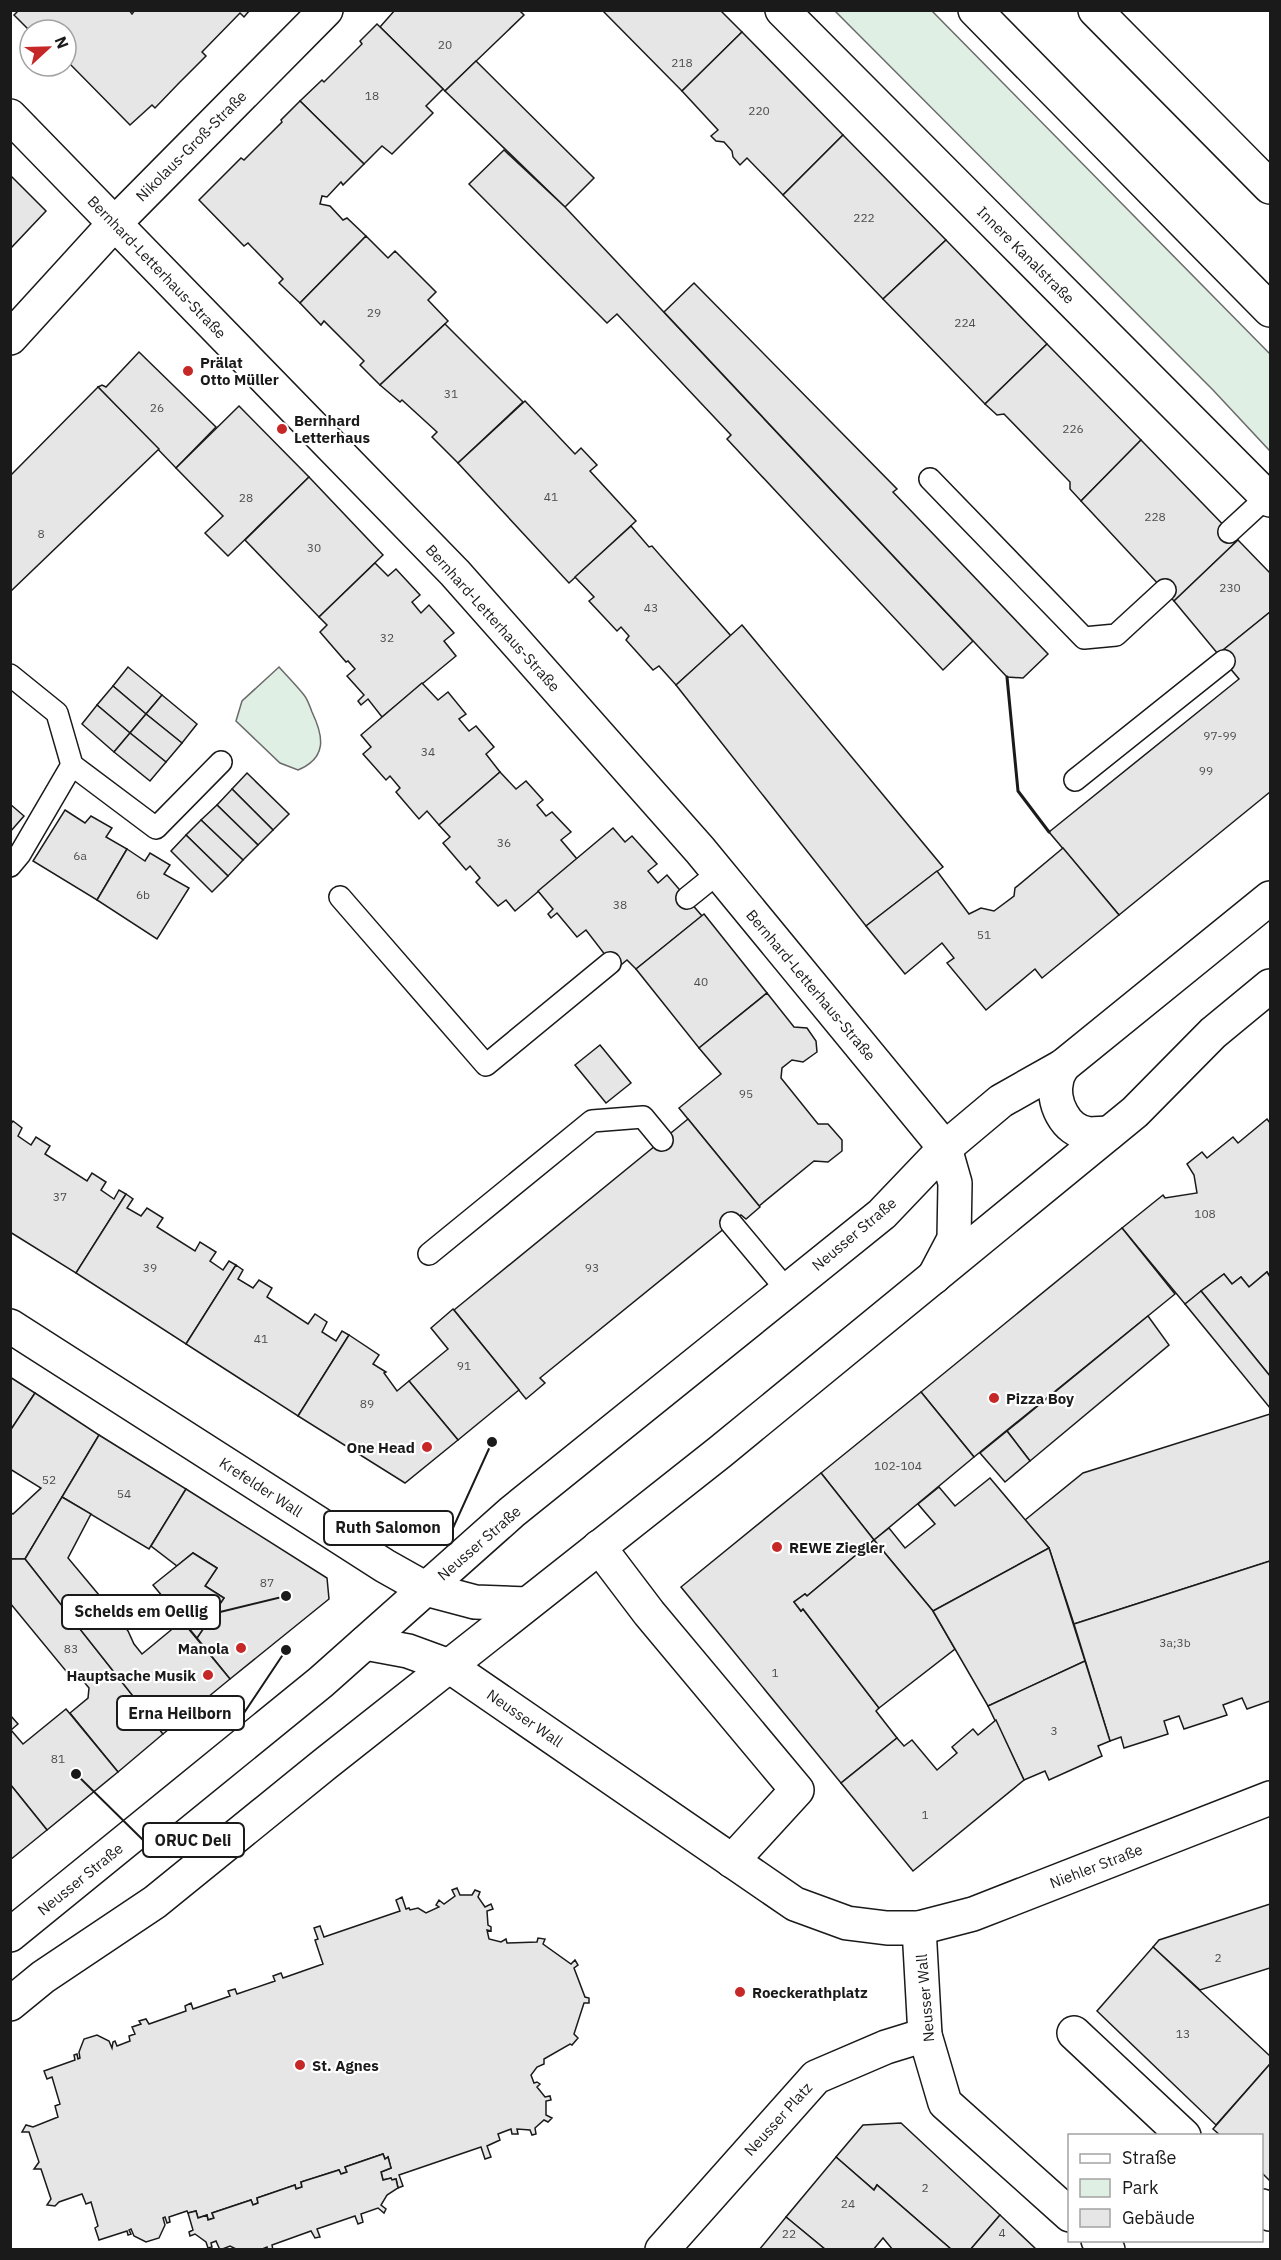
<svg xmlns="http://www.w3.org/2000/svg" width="1281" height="2260" viewBox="0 0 1281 2260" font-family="'IBM Plex Sans',sans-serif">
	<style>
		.green { fill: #e0efe3; stroke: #6a6a6a; stroke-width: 1.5 }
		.building { fill: #e6e6e6; stroke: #1a1a1a; stroke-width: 1.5 }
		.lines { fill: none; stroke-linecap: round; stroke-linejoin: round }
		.service-casing { stroke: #1a1a1a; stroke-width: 24 }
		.minor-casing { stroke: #1a1a1a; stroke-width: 36 }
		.tertiary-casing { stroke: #1a1a1a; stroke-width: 36 }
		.secondary-casing { stroke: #1a1a1a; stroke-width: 36 }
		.primary-casing { stroke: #1a1a1a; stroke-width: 36 }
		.service { stroke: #fff; stroke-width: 21 }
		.minor { stroke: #fff; stroke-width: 33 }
		.tertiary { stroke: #fff; stroke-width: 33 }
		.secondary { stroke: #fff; stroke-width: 33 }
		.primary { stroke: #fff; stroke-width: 33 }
		.wall { stroke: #1a1a1a; stroke-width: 3 }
		.poi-dot { fill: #c62828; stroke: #fff; stroke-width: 2 }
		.labels { text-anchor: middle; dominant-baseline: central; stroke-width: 4.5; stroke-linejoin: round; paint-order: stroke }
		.number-label { font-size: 12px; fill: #4d4d4d }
		.street-label { font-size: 15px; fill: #1a1a1a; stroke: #fff }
		.poi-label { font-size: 15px; font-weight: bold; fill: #1a1a1a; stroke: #fff; text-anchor: start }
		.leader { fill: none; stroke: #1a1a1a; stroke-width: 2 }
		.callout-dot { fill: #1a1a1a; stroke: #fff; stroke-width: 2 }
		.callout { fill: #fff; stroke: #1a1a1a; stroke-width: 2 }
		.callout-label { font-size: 16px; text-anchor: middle; font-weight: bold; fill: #1a1a1a }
	</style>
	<rect width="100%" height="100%" fill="#fff"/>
	<g class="green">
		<polygon points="835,11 932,11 1270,354 1270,451 1213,390"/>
		<path d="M 279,667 C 287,676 296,685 304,695 C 308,700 310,707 312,712 C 324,737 327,758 298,770 L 280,763 L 236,721 L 242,701 Z"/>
	</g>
	<g class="building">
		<polygon points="16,10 129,10 132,14 135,10 250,10 244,17 240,13 202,52 206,56 179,83 155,108 152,105 130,125 66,60 66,30 30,31 14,15 17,12"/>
		<polygon points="395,10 519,10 524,15 445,91 380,27"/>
		<polygon points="602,10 720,10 742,32 682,91"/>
		<polygon points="377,24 443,89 426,106 433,113 392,154 382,146 364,164 300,101 322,80 324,82 362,44 360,41"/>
		<polygon points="742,32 843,135 783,195 747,158 740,165 733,157 732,151 724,142 716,141 711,136 718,130 682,91"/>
		<polygon points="476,61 594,178 565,207 445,91"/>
		<polygon points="300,101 364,164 343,185 341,182 327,197 322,196 320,204 330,206 343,220 347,218 366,236 300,303 279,283 283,279 248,243 244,246 199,200 241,158 244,160 282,122 281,120"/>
		<polygon points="843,135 946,240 883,299 783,195"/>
		<polygon points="504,150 565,207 973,641 943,670 727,439 731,435 617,314 607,323 469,184"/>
		<polygon points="10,175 46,211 10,249"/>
		<polygon points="366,236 388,258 395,251 436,292 428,300 448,321 380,385 360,365 364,361 324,321 321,325 300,303"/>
		<polygon points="946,240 1047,344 985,404 883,299"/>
		<polygon points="694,283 897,489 893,492 1048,654 1023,678 1007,677 664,312"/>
		<polygon points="445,324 523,402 458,463 432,437 437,432 402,400 400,402 380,385"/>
		<polygon points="1047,344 1141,440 1081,501 1070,489 1070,482 1004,414 997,415 985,404"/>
		<polygon points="139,352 216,427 176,468 98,387 102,385 106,387"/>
		<polygon points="98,387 159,449 11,591 10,476"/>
		<polygon points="525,401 575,454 581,448 597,465 590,471 636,521 569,583 458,463"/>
		<polygon points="239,406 309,477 228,556 205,533 223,516 176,468"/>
		<polygon points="1141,440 1238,540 1174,601 1081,501"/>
		<polygon points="309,477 383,555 319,617 245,540"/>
		<polygon points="631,526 649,547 652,546 731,636 676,685 659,666 653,670 626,640 629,636 621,627 617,631 589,601 594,597 575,577"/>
		<polygon points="1238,540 1270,573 1270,612 1218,654 1174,601"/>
		<polygon points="375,563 388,576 396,569 420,595 412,602 421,613 429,605 454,633 444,641 456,656 382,717 368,699 361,705 358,701 364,695 347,676 355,669 348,661 346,662 320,632 327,625 319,617"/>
		<polygon points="1270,612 1270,792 1119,915 1049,832 1239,679 1218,654"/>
		<polygon points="742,625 943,867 866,926 676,685"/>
		<polygon points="128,667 162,695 146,714 113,686"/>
		<polygon points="422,683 438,700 448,692 466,714 459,719 469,731 476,726 494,747 486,754 500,772 439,825 427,811 419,819 396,792 400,788 390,776 386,780 363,754 371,747 361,735"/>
		<polygon points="113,686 146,714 130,733 97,705"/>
		<polygon points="162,695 197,724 182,743 146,714"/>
		<polygon points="97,705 130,733 114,752 82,724"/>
		<polygon points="146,714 182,743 166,762 130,733"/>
		<polygon points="130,733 166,762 150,781 114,752"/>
		<polygon points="500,772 516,789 526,781 543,800 537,805 546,816 552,812 571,832 561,840 577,859 515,911 506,900 498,906 476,882 480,878 470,866 466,870 443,843 450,837 439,825"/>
		<polygon points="247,773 289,814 273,830 232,789"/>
		<polygon points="232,789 273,830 258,845 217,805"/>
		<polygon points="10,804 24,816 10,832"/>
		<polygon points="217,805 258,845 243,860 201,820"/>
		<polygon points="65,810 85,823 91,816 112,828 106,837 127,849 97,900 33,861"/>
		<polygon points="201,820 243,860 228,876 186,835"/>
		<polygon points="613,828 625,842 632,836 657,864 648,871 658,883 667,875 702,916 636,969 627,960 616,969 586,930 577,937 557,913 551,918 548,914 553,909 538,891"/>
		<polygon points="186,835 228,876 212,892 171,851"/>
		<polygon points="1063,848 1119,915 1042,978 1035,969 986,1010 947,963 954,958 942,943 905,974 866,926 937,871 969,914 981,908 994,911 1014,896 1015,888"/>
		<polygon points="127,849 145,861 150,853 170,865 164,874 189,888 157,939 97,900"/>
		<polygon points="704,914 767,993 699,1048 636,969"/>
		<polygon points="767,993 794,1027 807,1028 816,1041 817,1052 803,1062 792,1060 782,1068 781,1078 818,1124 828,1124 842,1140 842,1151 828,1162 814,1161 759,1206 679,1108 721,1074 699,1048"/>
		<polygon points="600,1045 631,1083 606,1103 575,1065"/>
		<polygon points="688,1119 760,1207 746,1219 741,1215 540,1378 545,1383 526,1399 454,1310"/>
		<polygon points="1267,1119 1270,1123 1270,1277 1267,1272 1249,1287 1241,1277 1232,1284 1224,1274 1185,1304 1122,1228 1163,1195 1165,1198 1197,1193 1194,1175 1187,1164 1202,1152 1207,1158 1233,1137 1238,1143"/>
		<polygon points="13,1121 22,1128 18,1136 31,1145 36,1137 50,1146 45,1154 87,1181 92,1173 106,1182 101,1190 114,1199 119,1190 126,1194 76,1273 10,1232 10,1125"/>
		<polygon points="126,1194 133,1199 127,1208 141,1216 147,1208 163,1218 157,1227 195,1251 200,1242 216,1252 210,1261 223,1270 229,1261 236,1265 186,1344 76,1273"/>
		<polygon points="1122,1228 1175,1294 974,1457 921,1392"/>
		<polygon points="236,1265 243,1270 238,1279 253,1288 259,1280 272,1288 267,1297 308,1324 315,1314 327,1322 322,1332 336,1341 342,1331 349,1335 298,1416 186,1344"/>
		<polygon points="1267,1272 1270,1277 1270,1376 1201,1291 1224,1274 1232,1284 1241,1277 1249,1287"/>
		<polygon points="1201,1291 1270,1376 1270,1408 1185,1304"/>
		<polygon points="453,1309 519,1390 458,1440 409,1381 448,1349 431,1328"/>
		<polygon points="1148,1316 1169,1345 1030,1461 1007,1431"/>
		<polygon points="349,1335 379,1355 373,1364 386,1372 384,1373 397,1391 409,1381 458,1440 405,1483 298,1416"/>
		<polygon points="10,1377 35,1393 10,1431"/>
		<polygon points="921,1392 974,1457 874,1540 821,1473"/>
		<polygon points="35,1393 99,1435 25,1559 10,1559 10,1512 13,1514 41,1488 10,1469 10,1431"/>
		<polygon points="1270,1414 1270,1561 1074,1624 1049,1548 1025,1520 1083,1473"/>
		<polygon points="1007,1431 1030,1461 1005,1482 980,1453"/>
		<polygon points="99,1435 186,1489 149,1549 62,1497"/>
		<polygon points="821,1473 874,1540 807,1596 805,1594 794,1602 801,1611 803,1609 879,1708 876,1711 897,1738 841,1783 681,1587"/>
		<polygon points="990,1478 1049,1548 933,1611 874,1540 889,1528 905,1548 935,1524 918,1504 939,1487 955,1506"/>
		<polygon points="186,1489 327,1578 329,1599 230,1679 197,1638 224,1598 205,1586 217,1568 193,1553 177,1566 151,1546"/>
		<polygon points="62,1497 91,1514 68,1558 99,1595 72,1619 25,1559"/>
		<polygon points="874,1540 933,1611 955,1649 879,1708 803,1609 801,1611 794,1602 805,1594 807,1596"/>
		<polygon points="1049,1548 1085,1661 988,1706 933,1611"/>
		<polygon points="193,1553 217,1568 205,1586 224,1598 197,1638 153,1585"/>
		<polygon points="10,1559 25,1559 163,1734 118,1772 70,1713 88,1698 89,1688 80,1677 75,1682 10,1603"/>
		<polygon points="1270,1561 1270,1701 1247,1709 1242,1698 1223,1705 1227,1715 1184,1729 1179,1716 1164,1721 1168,1734 1124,1748 1121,1737 1110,1741 1074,1624"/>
		<polygon points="99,1595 128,1631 134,1644 142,1654 182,1621 230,1679 163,1734 72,1619"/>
		<polygon points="1085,1661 1110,1741 1098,1746 1102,1756 1049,1780 1045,1771 1024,1780 988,1706"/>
		<polygon points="66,1709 118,1772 47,1830 10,1784 10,1715 18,1724 11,1730 23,1744"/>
		<polygon points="996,1720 1024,1780 913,1871 841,1783 897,1738 904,1746 912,1740 937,1770 957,1753 952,1747 973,1729 978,1735"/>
		<polygon points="10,1784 47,1830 10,1860"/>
		<polygon points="457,1888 460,1895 472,1895 475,1890 480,1892 478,1897 485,1907 491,1904 493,1909 487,1911 488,1925 491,1927 491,1931 487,1930 489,1939 501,1942 506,1939 507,1943 537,1942 538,1938 545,1939 543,1944 571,1964 575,1960 578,1965 574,1968 585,1997 589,1998 589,2003 584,2003 574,2034 578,2038 572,2045 570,2044 544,2059 544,2064 537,2067 531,2075 534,2083 537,2082 540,2084 537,2087 545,2097 550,2096 551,2100 546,2101 546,2115 552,2118 548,2122 544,2120 535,2128 536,2134 532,2135 530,2130 517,2129 518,2134 512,2134 511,2129 498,2134 500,2140 487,2146 491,2157 485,2159 481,2147 399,2175 403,2186 398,2188 396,2179 392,2180 391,2178 383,2180 381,2172 391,2168 388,2157 385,2159 383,2154 345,2167 347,2172 341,2174 339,2170 301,2182 302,2187 296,2189 295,2185 257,2198 258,2203 253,2205 251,2200 212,2213 214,2218 208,2220 207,2215 198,2218 196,2211 188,2213 187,2211 169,2217 170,2222 167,2223 165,2217 163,2218 165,2225 159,2238 146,2242 134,2236 131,2229 129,2230 131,2234 128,2235 127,2231 99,2240 95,2228 98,2226 91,2202 86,2204 82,2194 59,2202 55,2206 47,2205 51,2199 41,2169 34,2169 39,2162 29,2132 22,2132 26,2125 33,2127 58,2117 55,2106 60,2104 52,2077 47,2079 44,2071 75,2060 74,2055 77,2054 78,2059 80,2058 79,2052 84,2039 97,2035 109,2041 112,2048 113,2042 115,2041 117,2046 130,2041 129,2036 135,2034 132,2027 141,2024 139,2021 146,2019 149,2024 186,2011 185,2006 191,2003 193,2009 230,1996 228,1991 235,1989 237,1994 275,1981 273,1976 281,1973 283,1978 323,1964 315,1940 318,1939 314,1928 320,1926 324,1937 400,1911 396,1900 402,1897 406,1909 409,1908 410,1910 418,1908 426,1913 439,1907 436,1905 439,1900 444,1904 455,1896 452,1890"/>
		<polygon points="1270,1904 1270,1968 1200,1990 1153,1947 1159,1940"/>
		<polygon points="1153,1947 1270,2056 1270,2064 1216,2125 1097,2011"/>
		<polygon points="1270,2064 1270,2181 1262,2173 1262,2136 1221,2136 1213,2129"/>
		<polygon points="901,2123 1000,2215 970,2250 952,2250 877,2185 874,2190 836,2157 863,2125"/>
		<polygon points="383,2154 385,2159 388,2157 391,2168 381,2172 383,2180 391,2178 392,2180 396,2179 398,2188 387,2195 381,2205 386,2209 384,2213 378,2208 361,2214 363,2222 358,2224 355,2216 317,2229 320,2237 315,2238 311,2231 272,2245 273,2250 268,2250 267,2247 260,2250 238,2250 230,2246 220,2250 216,2241 211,2243 212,2247 208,2248 206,2242 195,2234 190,2236 189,2232 193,2230 188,2213 196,2211 198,2218 207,2215 208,2220 214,2218 212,2213 251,2200 253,2205 258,2203 257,2198 295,2185 296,2189 302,2187 301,2182 339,2170 341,2174 347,2172 345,2167"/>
		<polygon points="836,2157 874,2190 877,2185 952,2250 893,2250 883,2238 873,2250 826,2250 786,2217"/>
		<polygon points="1000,2215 1037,2250 970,2250"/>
		<polygon points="786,2217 826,2250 759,2250"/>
	</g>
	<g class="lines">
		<g class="service-casing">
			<g id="service">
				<polyline points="930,479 1084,638 1116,635 1165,590"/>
				<polyline points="1229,532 1267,497"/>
				<polyline points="10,675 57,713 72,765 156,828 221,762"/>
				<polyline points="1075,780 1224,661"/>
				<polyline points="10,866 20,854 72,765"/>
				<polyline points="340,897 486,1065 610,963"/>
				<polyline points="687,898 718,873"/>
				<polyline points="731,1223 787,1290"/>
				<polyline points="429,1254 592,1121 643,1117 662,1140"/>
			</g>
		</g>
		<g class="minor-casing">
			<g id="minor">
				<polyline points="782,10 1270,500"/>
				<polyline points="10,116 455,573 700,850 945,1148 955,1183 954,1239 934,1277"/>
				<polyline points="10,338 115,223 326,10"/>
				<polyline points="10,1326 385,1566 426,1589 475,1602 527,1604"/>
				<polyline points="599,1547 649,1613 797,1790 732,1861"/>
				<polyline points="919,1928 925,2035 945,2103 1070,2215"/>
				<polyline points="1074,2033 1184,2136"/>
				<polyline points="1262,2206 1270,2214"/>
				<polyline points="1098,2240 1108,2250"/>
				<polyline points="662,2250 816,2077 886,2047 925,2035"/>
			</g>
		</g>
		<g class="tertiary-casing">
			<polyline id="tertiary" points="365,1643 408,1651 449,1666 795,1904 847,1923 887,1928 919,1928 973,1914 1270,1798"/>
		</g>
		<g class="secondary-casing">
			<g id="secondary">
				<path d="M 1063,1066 C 1061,1070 1058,1074 1057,1079 C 1051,1101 1065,1132 1090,1134 C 1096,1134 1103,1133 1109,1133"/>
				<polyline points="10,1935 321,1682 512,1512 882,1214 945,1148 1001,1101 1063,1066 1270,898"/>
				<polyline points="10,2004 43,1977 155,1902 325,1764 720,1452 1135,1112 1213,1033 1270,986"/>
			</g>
		</g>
		<g class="primary-casing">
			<g id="primary">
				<polyline points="975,10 1270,310"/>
				<polyline points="1095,10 1270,187"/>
			</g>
		</g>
		<use href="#service" class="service"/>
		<use href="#minor" class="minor"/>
		<use href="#tertiary" class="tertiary"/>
		<use href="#secondary" class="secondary"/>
		<use href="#primary" class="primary"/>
		<polyline class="wall" points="1007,677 1018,791 1049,832"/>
	</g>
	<g class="poi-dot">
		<circle cx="188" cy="371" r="6"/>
		<circle cx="282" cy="429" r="6"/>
		<circle cx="994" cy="1398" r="6"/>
		<circle cx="427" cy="1447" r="6"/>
		<circle cx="777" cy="1547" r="6"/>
		<circle cx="241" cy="1648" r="6"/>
		<circle cx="208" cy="1675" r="6"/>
		<circle cx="740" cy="1992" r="6"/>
		<circle cx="300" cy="2065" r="6"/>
	</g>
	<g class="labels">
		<g class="number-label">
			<text x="445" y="44">20</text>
			<text x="682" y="62">218</text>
			<text x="372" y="95">18</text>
			<text x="759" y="110">220</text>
			<text x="864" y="217">222</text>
			<text x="374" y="312">29</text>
			<text x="965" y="322">224</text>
			<text x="451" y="393">31</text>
			<text x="157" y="407">26</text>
			<text x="1073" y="428">226</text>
			<text x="551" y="496">41</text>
			<text x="246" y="497">28</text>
			<text x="1155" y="516">228</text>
			<text x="41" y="533">8</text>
			<text x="314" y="547">30</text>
			<text x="1230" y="587">230</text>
			<text x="651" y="607">43</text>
			<text x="387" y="637">32</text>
			<text x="1220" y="735">97-99</text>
			<text x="428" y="751">34</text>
			<text x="1206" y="770">99</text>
			<text x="504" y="842">36</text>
			<text x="80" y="855">6a</text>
			<text x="143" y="894">6b</text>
			<text x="620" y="904">38</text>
			<text x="984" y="934">51</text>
			<text x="701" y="981">40</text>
			<text x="746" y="1093">95</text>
			<text x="60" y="1196">37</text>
			<text x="1205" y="1213">108</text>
			<text x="150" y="1267">39</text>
			<text x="592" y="1267">93</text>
			<text x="261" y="1338">41</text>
			<text x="464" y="1365">91</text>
			<text x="367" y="1403">89</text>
			<text x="898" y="1465">102-104</text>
			<text x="49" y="1479">52</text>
			<text x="124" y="1493">54</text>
			<text x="267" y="1582">87</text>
			<text x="1175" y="1642">3a;3b</text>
			<text x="71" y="1648">83</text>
			<text x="775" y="1672">1</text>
			<text x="1054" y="1730">3</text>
			<text x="58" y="1758">81</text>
			<text x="925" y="1814">1</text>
			<text x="1218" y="1957">2</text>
			<text x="1183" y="2033">13</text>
			<text x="925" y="2187">2</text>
			<text x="848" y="2203">24</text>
			<text x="1002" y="2232">4</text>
			<text x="789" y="2233">22</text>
		</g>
		<g class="street-label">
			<text transform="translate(191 146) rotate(-45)">Nikolaus-Groß-Straße</text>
			<text transform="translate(1026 255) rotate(45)">Innere Kanalstraße</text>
			<text transform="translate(157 267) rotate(46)">Bernhard-Letterhaus-Straße</text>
			<text transform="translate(493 618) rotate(48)">Bernhard-Letterhaus-Straße</text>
			<text transform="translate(811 985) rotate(50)">Bernhard-Letterhaus-Straße</text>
			<text transform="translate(854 1234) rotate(-40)">Neusser Straße</text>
			<text transform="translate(261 1487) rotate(33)">Krefelder Wall</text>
			<text transform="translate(479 1543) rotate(-41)">Neusser Straße</text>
			<text transform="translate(525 1718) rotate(35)">Neusser Wall</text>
			<text transform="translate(1096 1866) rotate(-21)">Niehler Straße</text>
			<text transform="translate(80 1879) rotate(-39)">Neusser Straße</text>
			<text transform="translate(925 1998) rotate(-95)">Neusser Wall</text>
			<text transform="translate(778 2119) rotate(-48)">Neusser Platz</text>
		</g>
		<g class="poi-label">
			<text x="200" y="362">Prälat<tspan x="200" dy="17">Otto Müller</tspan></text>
			<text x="294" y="420">Bernhard<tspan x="294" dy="17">Letterhaus</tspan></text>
			<text x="1006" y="1398">Pizza Boy</text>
			<text x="415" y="1447" text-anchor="end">One Head</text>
			<text x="789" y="1547">REWE Ziegler</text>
			<text x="229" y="1648" text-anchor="end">Manola</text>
			<text x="196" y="1675" text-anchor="end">Hauptsache Musik</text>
			<text x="752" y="1992">Roeckerathplatz</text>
			<text x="312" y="2065">St. Agnes</text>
		</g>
	</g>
	<path class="leader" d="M492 1442L453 1528M286 1596L220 1612M286 1650L244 1713M76 1774L143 1840"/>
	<g class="callout-dot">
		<circle cx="492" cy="1442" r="6"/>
		<circle cx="286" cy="1596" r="6"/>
		<circle cx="286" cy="1650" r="6"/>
		<circle cx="76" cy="1774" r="6"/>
	</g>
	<g class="callout">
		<rect x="324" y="1511" width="129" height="34" rx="6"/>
		<rect x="62" y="1595" width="158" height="34" rx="6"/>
		<rect x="117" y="1696" width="127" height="34" rx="6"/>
		<rect x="143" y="1823" width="101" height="34" rx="6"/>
	</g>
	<g class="callout-label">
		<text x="388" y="1533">Ruth Salomon</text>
		<text x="141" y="1617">Schelds em Oellig</text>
		<text x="180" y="1719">Erna Heilborn</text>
		<text x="193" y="1846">ORUC Deli</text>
	</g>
	<rect width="1281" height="2260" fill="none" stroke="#1a1a1a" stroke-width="24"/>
	<rect x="1068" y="2134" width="195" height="108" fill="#ffffff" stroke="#a3a3a3" stroke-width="1.5"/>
	<rect x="1080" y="2154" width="30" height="9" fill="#ffffff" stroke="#a3a3a3" stroke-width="1.5"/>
	<text x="1122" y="2164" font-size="18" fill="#1a1a1a">Straße</text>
	<rect x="1080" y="2179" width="30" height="18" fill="#e0efe3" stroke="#a3a3a3" stroke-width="1.5"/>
	<text x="1122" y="2194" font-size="18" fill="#1a1a1a">Park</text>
	<rect x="1080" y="2209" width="30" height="18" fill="#e6e6e6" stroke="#a3a3a3" stroke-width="1.5"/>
	<text x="1122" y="2224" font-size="18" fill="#1a1a1a">Gebäude</text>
	<g transform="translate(48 48) rotate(68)"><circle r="28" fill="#ffffff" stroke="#a3a3a3" stroke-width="1.5"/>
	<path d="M0-4.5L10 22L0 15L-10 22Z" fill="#c62828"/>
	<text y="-9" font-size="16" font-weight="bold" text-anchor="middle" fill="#1a1a1a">N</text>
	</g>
</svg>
